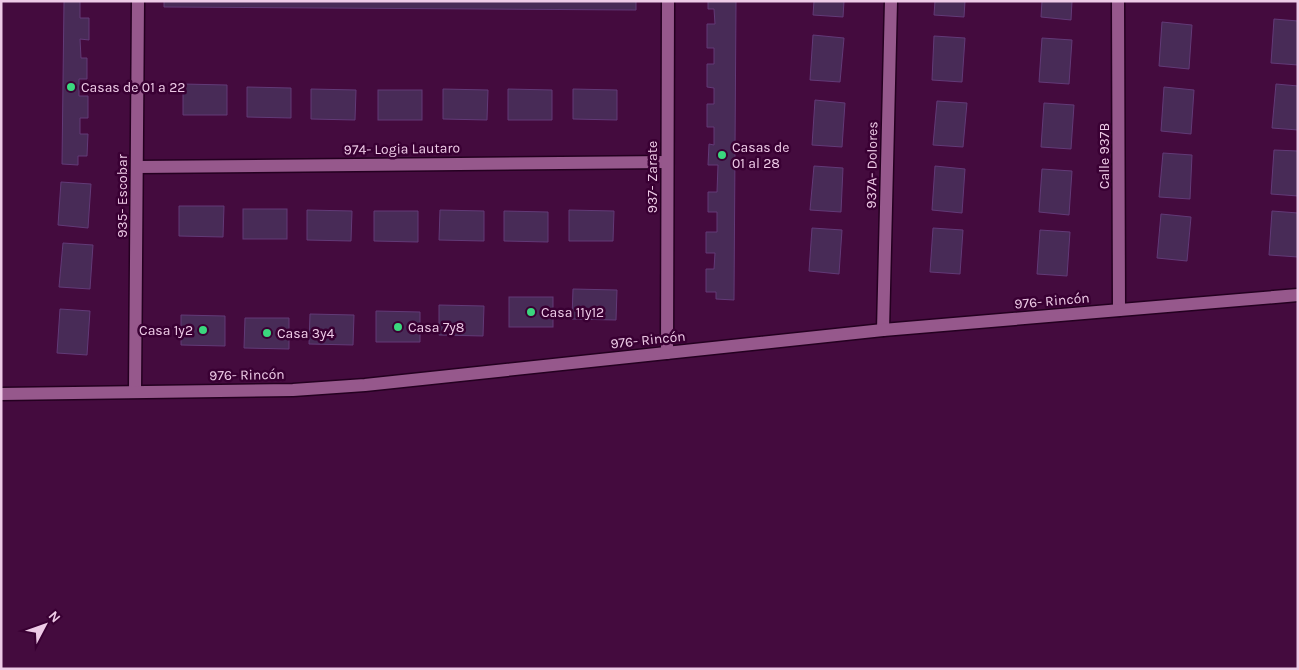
<svg xmlns="http://www.w3.org/2000/svg" width="1299" height="670" viewBox="0 0 1299 670" font-family="Karla,sans-serif">
	<style>
		.building { fill: #482b57; stroke: #623a77 }
		.lines { fill: none; stroke-linecap: round; stroke-linejoin: round }
		.minor-casing { stroke: #240020; stroke-width: 15 }
		.minor { stroke: #96588c; stroke-width: 12 }
		.poi-dot { fill: #3bd77e; stroke: #390033; stroke-width: 2 }
		.labels { text-anchor: middle; dominant-baseline: central; stroke-width: 5; stroke-linejoin: round; paint-order: stroke }
		.poi-label { font-size: 14px; fill: #eecbe7; stroke: #390033; text-anchor: start }
		.street-label { font-size: 14px; fill: #eecbe7; stroke: #390033 }
	</style>
	<rect width="100%" height="100%" fill="#440b3e"/>
	<g class="building">
		<polygon points="64,1 80,1 80,18 89,18 89,40 80,39 81,58 87,58 87,79 79,79 79,96 88,96 88,118 80,118 80,134 88,134 87,156 78,156 78,165 62,164"/>
		<polygon points="164,1 636,1 636,10 164,7"/>
		<polygon points="708,1 736,1 734,300 716,299 716,292 706,292 706,269 714,269 715,253 706,253 706,232 717,232 717,212 708,212 708,192 717,192 718,165 708,165 709,144 714,145 714,127 707,127 707,104 714,104 714,88 707,87 707,64 714,64 714,48 707,48 707,24 715,24 714,9 708,9"/>
		<polygon points="814,1 844,1 843,17 813,15"/>
		<polygon points="935,1 965,1 964,17 934,15"/>
		<polygon points="1042,1 1072,1 1071,20 1041,17"/>
		<polygon points="1274,19 1298,21 1298,65 1271,63"/>
		<polygon points="1162,22 1192,25 1189,69 1159,66"/>
		<polygon points="813,35 844,38 840,82 810,80"/>
		<polygon points="934,36 965,38 962,82 932,80"/>
		<polygon points="1042,38 1072,40 1069,84 1039,82"/>
		<polygon points="183,84 227,85 227,115 183,115"/>
		<polygon points="1276,84 1298,86 1298,130 1272,128"/>
		<polygon points="247,87 291,88 291,118 247,117"/>
		<polygon points="1164,87 1194,90 1191,134 1161,131"/>
		<polygon points="311,89 356,90 355,120 311,119"/>
		<polygon points="443,89 488,90 487,120 443,119"/>
		<polygon points="508,89 552,90 552,120 508,120"/>
		<polygon points="573,89 617,90 617,120 573,119"/>
		<rect x="378" y="90" width="44" height="30"/>
		<polygon points="815,100 845,103 842,147 812,145"/>
		<polygon points="937,101 967,103 963,147 933,145"/>
		<polygon points="1044,103 1074,105 1071,149 1041,147"/>
		<polygon points="1274,150 1298,151 1298,196 1271,194"/>
		<polygon points="1163,153 1192,155 1190,199 1159,197"/>
		<polygon points="814,166 843,168 841,212 810,210"/>
		<polygon points="935,166 965,169 962,213 932,210"/>
		<polygon points="1042,169 1072,171 1069,215 1039,212"/>
		<polygon points="61,182 91,184 88,228 58,225"/>
		<polygon points="179,206 224,206 223,237 179,236"/>
		<rect x="243" y="209" width="44" height="30"/>
		<polygon points="307,210 352,211 351,241 307,240"/>
		<polygon points="440,210 484,211 484,241 439,240"/>
		<polygon points="569,210 614,211 613,241 569,241"/>
		<polygon points="374,211 418,211 418,242 374,241"/>
		<polygon points="504,211 548,212 548,242 504,241"/>
		<polygon points="1272,211 1298,213 1298,257 1269,255"/>
		<polygon points="1161,214 1191,217 1187,261 1157,258"/>
		<polygon points="812,228 842,230 839,274 809,271"/>
		<polygon points="933,228 963,230 960,274 930,272"/>
		<polygon points="1040,230 1070,232 1067,276 1037,274"/>
		<polygon points="63,243 93,245 90,289 59,287"/>
		<polygon points="573,289 617,290 616,320 572,319"/>
		<rect x="509" y="297" width="44" height="30"/>
		<polygon points="439,305 484,306 483,336 439,335"/>
		<polygon points="60,309 90,311 87,355 57,353"/>
		<polygon points="376,311 420,312 420,342 376,342"/>
		<polygon points="310,314 354,315 353,345 309,344"/>
		<polygon points="181,315 225,316 225,346 181,345"/>
		<polygon points="245,318 289,318 289,349 244,348"/>
	</g>
	<g class="lines">
		<g class="minor-casing">
			<g id="minor">
				<polyline points="1118,1 1119,310"/>
				<polyline points="137,167 667,162"/>
				<polyline points="883,330 891,1"/>
				<polyline points="667,353 668,1"/>
				<polyline points="135,391 138,1"/>
				<polyline points="1,394 293,390 365,385 883,330 1298,295"/>
			</g>
		</g>
		<use href="#minor" class="minor"/>
	</g>
	<g class="poi-dot">
		<circle cx="71" cy="87" r="5"/>
		<circle cx="722" cy="155" r="5"/>
		<circle cx="531" cy="312" r="5"/>
		<circle cx="398" cy="327" r="5"/>
		<circle cx="203" cy="330" r="5"/>
		<circle cx="267" cy="333" r="5"/>
	</g>
	<g class="labels">
		<g class="poi-label">
			<text x="81" y="87">Casas de 01 a 22</text>
			<text x="732" y="147">Casas de<tspan x="732" dy="16">01 al 28</tspan></text>
			<text x="541" y="312">Casa 11y12</text>
			<text x="408" y="327">Casa 7y8</text>
			<text x="193" y="330" text-anchor="end">Casa 1y2</text>
			<text x="277" y="333">Casa 3y4</text>
		</g>
		<g class="street-label">
			<text transform="translate(402 149) rotate(-1)">974- Logia Lautaro</text>
			<text transform="translate(1104 156) rotate(-90)">Calle 937B</text>
			<text transform="translate(872 165) rotate(-89)">937A- Dolores</text>
			<text transform="translate(652 177) rotate(-90)">937- Zarate</text>
			<text transform="translate(122 196) rotate(-90)">935- Escobar</text>
			<text transform="translate(1052 301) rotate(-5)">976- Rincón</text>
			<text transform="translate(648 340) rotate(-6)">976- Rincón</text>
			<text transform="translate(247 375) rotate(-1)">976- Rincón</text>
		</g>
	</g>
	<rect width="1299" height="670" fill="none" stroke="#eecbe7" stroke-width="5"/>
	<g transform="translate(45 625) rotate(49)" stroke="#390033" stroke-width="4" paint-order="stroke">
	<path d="M0-4L9 19L0 12L-9 19Z" fill="#eecbe7"/>
	<text y="-8" font-size="14" font-weight="bold" text-anchor="middle" fill="#eecbe7">N</text>
	</g>
</svg>
